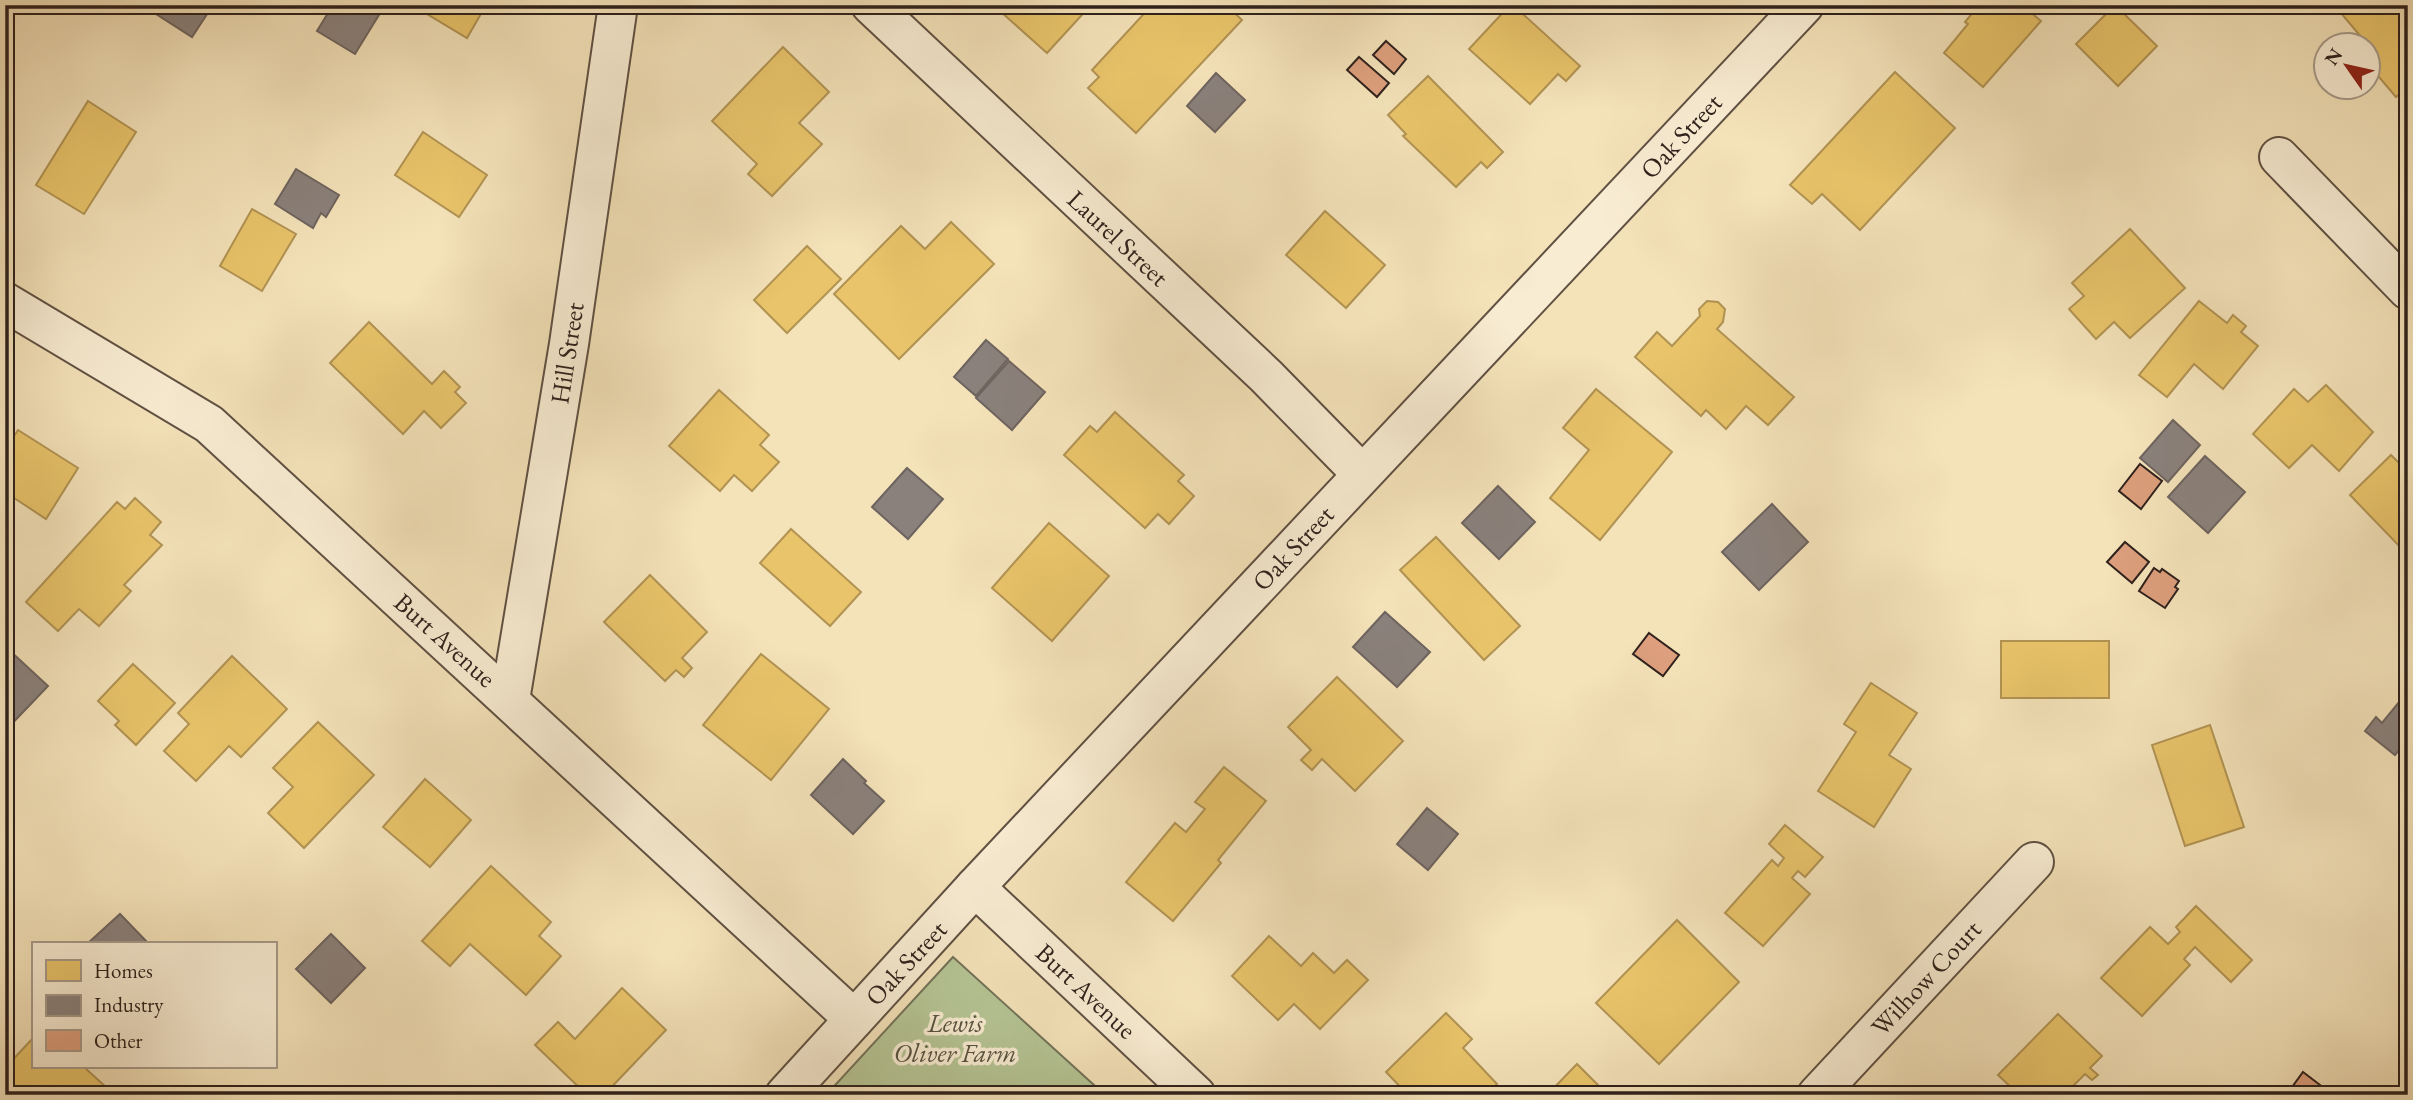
<svg xmlns="http://www.w3.org/2000/svg" width="2413" height="1100" viewBox="0 0 2413 1100" font-family="'EB Garamond',serif">
	<style>
		.green { fill: #b5c494; stroke: #727258; stroke-width: 2 }
		.homes { fill: #e9c46a; stroke: #b19353; stroke-width: 2 }
		.industry { fill: #8a817c; stroke: #6e645f; stroke-width: 2 }
		.building { fill: #dd9f7d; stroke: #2e211c; stroke-width: 2 }
		.lines { fill: none; stroke-linecap: round; stroke-linejoin: round }
		.minor-casing { stroke: #605143; stroke-width: 42 }
		.minor { stroke: #f8ecd2; stroke-width: 38 }
		.labels { text-anchor: middle; dominant-baseline: central; stroke-width: 7; stroke-linejoin: round; paint-order: stroke }
		.street-label { font-size: 26px; fill: #2e211c; stroke: #f8ecd2 }
		.park-label { font-size: 26px; font-style: italic; fill: #565240; stroke: #f8ecd2 }
	</style>
	<rect width="100%" height="100%" fill="#f4e2b9"/>
	<filter id="stains"><feTurbulence type="fractalNoise" baseFrequency=".00286" numOctaves="4"/><feColorMatrix values="0 0 0 0 .2 0 0 0 0 .09 0 0 0 0 .02 0 0 0 .5 -.17"/></filter>
	<radialGradient id="worn" r=".72"><stop offset=".6" stop-color="#630" stop-opacity="0"/><stop offset="1" stop-color="#630" stop-opacity=".3"/></radialGradient>
	<polygon class="green" points="953,957 1105,1095 826,1095"/>
	<g class="homes">
		<polygon points="412,5 486,5 467,38"/>
		<polygon points="1007,5 1091,5 1047,53 1001,12"/>
		<polygon points="1152,5 1226,5 1242,20 1136,133 1088,88 1099,77 1092,70"/>
		<polygon points="1510,5 1513,5 1580,66 1566,81 1558,74 1530,104 1469,49"/>
		<polygon points="1979,5 2022,5 2041,21 1983,87 1944,53 1968,24 1965,22"/>
		<polygon points="2115,5 2157,46 2118,86 2076,44"/>
		<polygon points="2349,5 2408,5 2408,87 2396,97 2373,70 2379,66 2368,52 2368,46 2362,46 2359,41 2362,38 2340,12"/>
		<polygon points="783,47 829,92 799,123 822,144 772,196 748,174 757,164 712,121"/>
		<polygon points="1895,72 1955,128 1860,230 1822,194 1812,204 1790,185"/>
		<polygon points="1428,76 1503,152 1487,168 1481,162 1456,187 1403,136 1406,134 1388,115"/>
		<polygon points="88,101 136,132 84,214 36,185"/>
		<polygon points="423,132 487,175 459,217 395,175"/>
		<polygon points="252,209 296,234 262,291 220,266"/>
		<polygon points="1325,211 1385,265 1346,308 1286,255"/>
		<polygon points="951,222 994,264 899,359 834,294 901,226 925,249"/>
		<polygon points="2130,229 2185,288 2130,338 2114,322 2096,339 2069,309 2084,296 2072,283"/>
		<polygon points="807,246 841,279 787,333 754,300"/>
		<polygon points="1707,301 1718,302 1725,309 1723,322 1717,329 1794,397 1768,425 1746,406 1726,429 1706,410 1701,416 1635,357 1657,332 1672,346 1700,316 1699,309"/>
		<polygon points="2199,301 2227,323 2233,315 2246,326 2241,332 2258,346 2223,389 2194,364 2167,397 2139,375"/>
		<polygon points="369,322 432,384 444,371 460,387 455,392 466,403 441,428 424,411 403,434 330,363"/>
		<polygon points="2326,385 2373,432 2339,471 2312,445 2289,468 2253,434 2294,389 2308,402"/>
		<polygon points="1596,389 1672,452 1600,540 1550,498 1589,450 1563,428"/>
		<polygon points="719,390 769,435 760,445 779,462 752,491 734,475 720,491 669,446"/>
		<polygon points="1115,412 1184,475 1178,481 1194,496 1169,524 1158,514 1145,528 1064,455 1090,426 1097,432"/>
		<polygon points="18,430 78,468 46,519 5,492 5,450"/>
		<polygon points="2391,455 2408,472 2408,542 2401,548 2350,495"/>
		<polygon points="135,498 161,522 150,535 162,545 124,585 131,591 99,626 79,609 58,631 26,602 117,502 125,509"/>
		<polygon points="1049,523 1109,576 1052,641 992,588"/>
		<polygon points="791,529 861,592 830,626 760,563"/>
		<polygon points="1436,537 1520,626 1484,660 1400,570"/>
		<polygon points="650,575 707,632 682,658 692,668 684,677 676,670 665,681 604,622"/>
		<rect x="2001" y="641" width="108" height="57"/>
		<polygon points="761,654 829,709 771,780 703,725"/>
		<polygon points="232,656 287,709 241,757 229,746 196,781 164,751 189,724 178,713"/>
		<polygon points="133,664 175,703 136,745 115,725 119,721 98,701"/>
		<polygon points="1337,677 1403,741 1355,791 1322,759 1312,770 1301,760 1311,750 1288,727"/>
		<polygon points="1871,683 1917,713 1889,755 1911,769 1874,827 1818,791 1856,732 1844,724"/>
		<polygon points="318,722 374,775 304,848 268,813 293,787 273,768"/>
		<polygon points="2210,725 2244,827 2185,846 2152,745"/>
		<polygon points="1224,767 1266,801 1218,860 1221,863 1173,921 1126,882 1175,823 1186,832 1205,809 1195,802"/>
		<polygon points="425,779 471,820 430,867 383,827"/>
		<polygon points="1785,825 1823,857 1805,877 1798,871 1792,878 1810,894 1763,946 1725,913 1772,860 1778,866 1784,858 1769,844"/>
		<polygon points="491,866 551,922 539,936 561,956 526,995 470,944 450,966 422,941"/>
		<polygon points="2196,906 2252,960 2231,982 2195,947 2184,959 2190,965 2142,1016 2101,978 2150,927 2168,944 2180,932 2176,927"/>
		<polygon points="1677,920 1739,982 1659,1064 1596,1003"/>
		<polygon points="1269,936 1301,966 1313,953 1334,973 1347,960 1368,980 1320,1029 1294,1004 1278,1020 1232,976"/>
		<polygon points="622,988 666,1030 604,1095 587,1095 535,1045 558,1022 575,1039"/>
		<polygon points="1446,1013 1472,1039 1463,1048 1497,1084 1486,1095 1408,1095 1386,1072"/>
		<polygon points="2058,1014 2102,1056 2090,1068 2098,1075 2092,1080 2085,1074 2064,1095 2012,1095 2015,1091 1998,1075"/>
		<polygon points="33,1038 33,1067 84,1067 107,1088 101,1095 5,1095 5,1068"/>
		<polygon points="1577,1064 1608,1095 1547,1095"/>
	</g>
	<g class="industry">
		<polygon points="142,5 213,5 192,37"/>
		<polygon points="333,5 374,5 382,10 355,54 317,31"/>
		<polygon points="1216,73 1245,100 1215,132 1187,106"/>
		<polygon points="296,169 339,195 326,217 321,213 313,228 275,204"/>
		<polygon points="986,340 1008,359 976,396 954,377"/>
		<polygon points="1009,361 1045,392 1012,430 976,398"/>
		<polygon points="2173,420 2200,445 2168,482 2140,458"/>
		<polygon points="2205,456 2245,492 2208,533 2168,497"/>
		<polygon points="907,468 943,499 908,539 872,507"/>
		<polygon points="1498,486 1535,522 1499,559 1462,523"/>
		<polygon points="1772,504 1808,542 1759,590 1722,552"/>
		<polygon points="1385,612 1430,652 1397,687 1353,647"/>
		<polygon points="8,649 48,686 5,731 5,652"/>
		<polygon points="2400,701 2408,707 2408,739 2395,755 2365,731 2376,717 2382,723"/>
		<polygon points="843,759 866,781 864,783 884,801 853,834 811,795"/>
		<polygon points="1427,808 1458,834 1428,870 1397,844"/>
		<polygon points="120,914 149,944 87,944"/>
		<polygon points="331,934 365,968 331,1003 296,969"/>
	</g>
	<g class="building">
		<polygon points="1386,41 1406,59 1394,74 1373,55"/>
		<polygon points="1359,57 1389,83 1377,97 1347,70"/>
		<polygon points="2140,464 2162,481 2141,509 2119,491"/>
		<polygon points="2125,542 2149,562 2132,583 2107,562"/>
		<polygon points="2154,568 2160,572 2162,569 2179,581 2175,587 2178,589 2165,608 2139,591"/>
		<polygon points="1649,633 1679,655 1663,676 1633,654"/>
		<polygon points="2303,1072 2320,1085 2314,1095 2287,1094"/>
	</g>
	<g class="lines">
		<g class="minor-casing">
			<g id="minor">
				<polyline points="871,5 1266,376 1362,474"/>
				<polyline points="2279,157 2408,290"/>
				<polyline points="5,302 209,424 854,1019"/>
				<polyline points="510,700 569,344 618,5"/>
				<polyline points="975,887 1196,1095"/>
				<polyline points="785,1095 975,887 1804,5"/>
				<polyline points="1817,1095 2034,862"/>
			</g>
		</g>
		<use href="#minor" class="minor"/>
	</g>
	<g class="labels">
		<g class="street-label">
			<text transform="translate(1681 136) rotate(-47)">Oak Street</text>
			<text transform="translate(1118 238) rotate(43)">Laurel Street</text>
			<text transform="translate(567 353) rotate(-81)">Hill Street</text>
			<text transform="translate(1293 548) rotate(-47)">Oak Street</text>
			<text transform="translate(445 640) rotate(42)">Burt Avenue</text>
			<text transform="translate(906 963) rotate(-47)">Oak Street</text>
			<text transform="translate(1926 978) rotate(-47)">Wilhow Court</text>
			<text transform="translate(1086 991) rotate(43)">Burt Avenue</text>
		</g>
		<g class="park-label">
			<text x="955" y="1023">Lewis<tspan x="955" dy="30">Oliver Farm</tspan></text>
		</g>
	</g>
	<rect width="2413" height="1100" fill="none" stroke="#f4e2b9" stroke-width="28"/>
	<rect x="7" y="7" width="2399" height="1086" fill="none" stroke="#2e211c" stroke-width="3.5"/>
	<rect x="14" y="14" width="2385" height="1072" fill="none" stroke="#2e211c" stroke-width="2"/>
	<rect x="32" y="942" width="245" height="126" fill="#f8ecd2" stroke="#a79b89" stroke-width="2"/>
	<rect x="46" y="960" width="35" height="21" fill="#e9c46a" stroke="#a79b89" stroke-width="2"/>
	<text x="94" y="978" font-size="21" fill="#2e211c">Homes</text>
	<rect x="46" y="995" width="35" height="21" fill="#8a817c" stroke="#a79b89" stroke-width="2"/>
	<text x="94" y="1012" font-size="21" fill="#2e211c">Industry</text>
	<rect x="46" y="1030" width="35" height="21" fill="#dd9f7d" stroke="#a79b89" stroke-width="2"/>
	<text x="94" y="1048" font-size="21" fill="#2e211c">Other</text>
	<g transform="translate(2347 66) rotate(304)"><circle r="33" fill="#f8ecd2" stroke="#a79b89" stroke-width="2"/>
	<path d="M0-5L12 26L0 18L-12 26Z" fill="#8f2418"/>
	<text y="-10" font-size="19" font-weight="bold" text-anchor="middle" fill="#2e211c">N</text>
	</g>
	<rect width="100%" height="100%" filter="url(#stains)"/>
	<rect width="100%" height="100%" fill="url(#worn)"/>
</svg>
